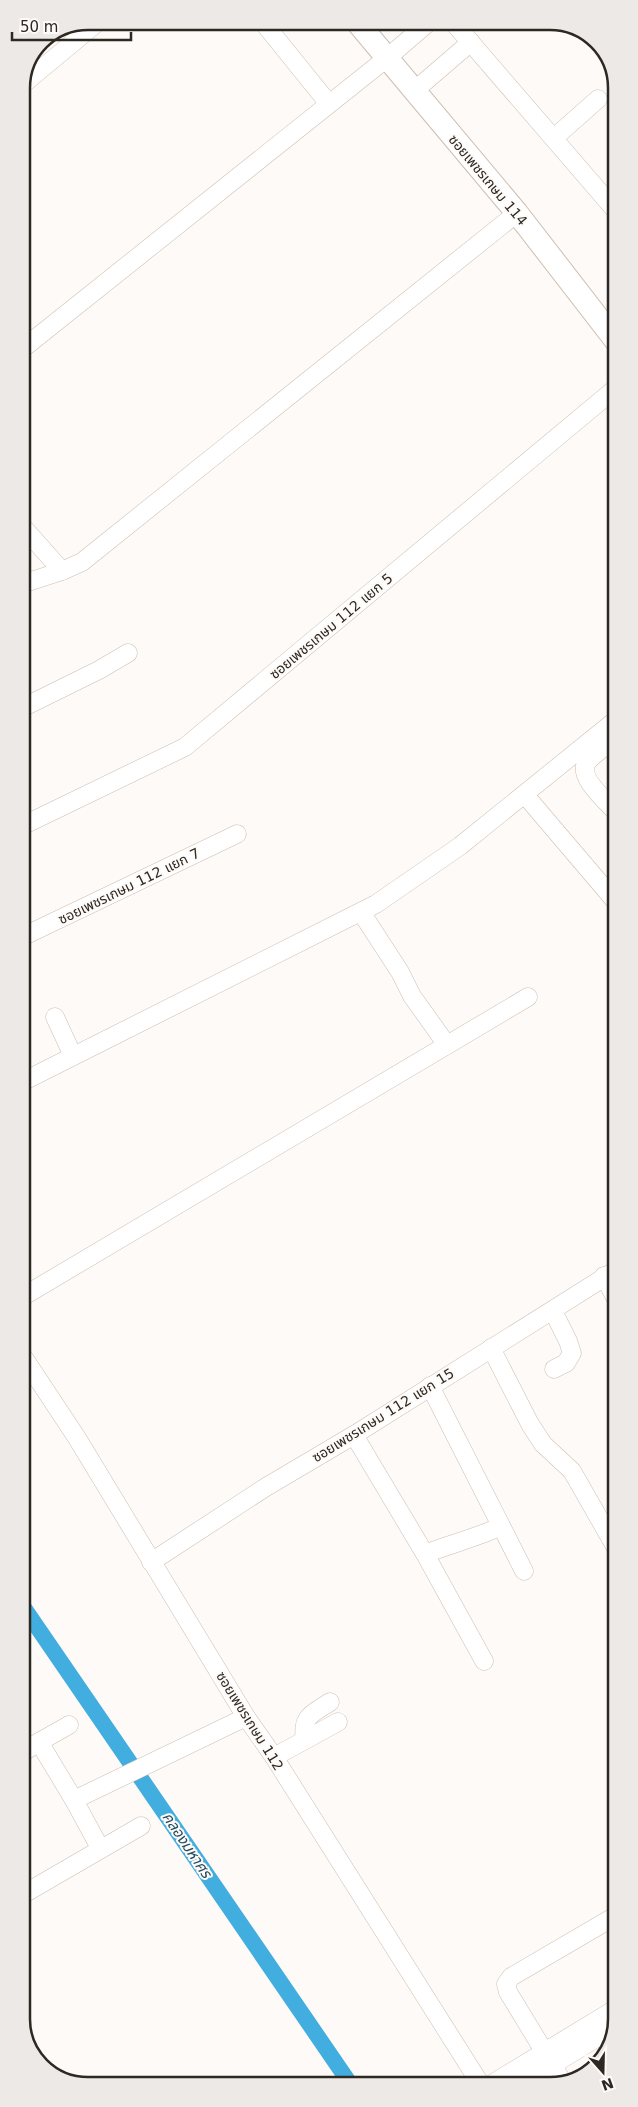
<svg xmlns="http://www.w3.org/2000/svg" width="638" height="2107" viewBox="0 0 638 2107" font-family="'DejaVu Sans','Noto Sans Thai',sans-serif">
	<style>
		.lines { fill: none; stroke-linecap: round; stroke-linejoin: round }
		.canal { stroke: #42aee0; stroke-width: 16 }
		.minor-casing { stroke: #cebeb0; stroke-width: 19 }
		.tertiary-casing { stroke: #cebeb0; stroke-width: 24 }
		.minor { stroke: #fff; stroke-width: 18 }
		.tertiary { stroke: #fff; stroke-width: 22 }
		.labels { text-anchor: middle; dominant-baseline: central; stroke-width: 4; stroke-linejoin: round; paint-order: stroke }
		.street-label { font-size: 14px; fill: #2e2822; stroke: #fdfaf7 }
		.water-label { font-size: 15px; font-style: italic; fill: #204c62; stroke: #fdfaf7 }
		.rim { fill: none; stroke: #2e2822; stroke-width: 2.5 }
	</style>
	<rect width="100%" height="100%" fill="#fdfaf7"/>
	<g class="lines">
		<polyline class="canal" points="22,1605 351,2085"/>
		<g class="minor-casing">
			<g id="minor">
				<polyline points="262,21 329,104"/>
				<polyline points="453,22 616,211"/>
				<polyline points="22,85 99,21"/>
				<polyline points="414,91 471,42"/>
				<polyline points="554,138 598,99"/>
				<polyline points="21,350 387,58 429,22"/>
				<polyline points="22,526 62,571"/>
				<polyline points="22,584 62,571 82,562 517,213"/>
				<polyline points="22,708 99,670 128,653"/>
				<path d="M 616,738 C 607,745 596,752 588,761 C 575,775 606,801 616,812"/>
				<polyline points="525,795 616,902"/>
				<polyline points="22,826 185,747 616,388"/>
				<polyline points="361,912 400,972 412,996 447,1045"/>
				<polyline points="22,937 237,834"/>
				<polyline points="55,1017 73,1056"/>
				<polyline points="22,1082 376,904 460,846 616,720"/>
				<polyline points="604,1276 616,1299"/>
				<polyline points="22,1297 528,997"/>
				<polyline points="553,1311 568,1341 572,1353 566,1363 554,1369"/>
				<polyline points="491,1348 530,1424 543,1444 572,1471 616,1548"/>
				<polyline points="22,1355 77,1438 246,1717 274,1757 481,2085"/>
				<polyline points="430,1386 524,1571"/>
				<polyline points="354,1435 425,1554 484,1661"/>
				<path d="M 425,1554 C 450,1544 476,1538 499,1527"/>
				<polyline points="151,1562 266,1487 354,1435 616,1270"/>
				<path d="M 305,1740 C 301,1716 312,1714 330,1702"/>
				<polyline points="39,1742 69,1725"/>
				<polyline points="22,1753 39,1742 74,1800 246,1717"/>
				<polyline points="274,1757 338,1722"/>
				<polyline points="74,1800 100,1848"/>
				<polyline points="22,1895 141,1826"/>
				<polyline points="564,2084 508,1992 506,1984 511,1977 617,1915"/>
				<polyline points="490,2085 617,2008"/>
				<polyline points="520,2085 614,2027"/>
			</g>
		</g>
		<g class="tertiary-casing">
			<polyline id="tertiary" points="357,22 517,213 616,341"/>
		</g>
		<use href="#minor" class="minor"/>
		<use href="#tertiary" class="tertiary"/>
	</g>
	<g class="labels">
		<g class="street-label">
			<text transform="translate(488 180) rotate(50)">ซอยเพชรเกษม 114</text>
			<text transform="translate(331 626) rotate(-40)">ซอยเพชรเกษม 112 แยก 5</text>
			<text transform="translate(129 886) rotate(-26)">ซอยเพชรเกษม 112 แยก 7</text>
			<text transform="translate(383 1415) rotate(-32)">ซอยเพชรเกษม 112 แยก 15</text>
			<text transform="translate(250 1721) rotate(58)">ซอยเพชรเกษม 112</text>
		</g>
		<g class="water-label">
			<text transform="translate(187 1845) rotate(56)">คลองมหาศร</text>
		</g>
	</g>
	<path d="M0 0H638V2107H0ZM88 30H550A58 58 0 0 1 608 88V2019A58 58 0 0 1 550 2077H88A58 58 0 0 1 30 2019V88A58 58 0 0 1 88 30Z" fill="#ece9e6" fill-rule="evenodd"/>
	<path class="rim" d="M88 30H550A58 58 0 0 1 608 88V2019A58 58 0 0 1 550 2077H88A58 58 0 0 1 30 2019V88A58 58 0 0 1 88 30Z"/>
	<g transform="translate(603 2072) rotate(160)" stroke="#fdfaf7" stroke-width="4" paint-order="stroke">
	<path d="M0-4L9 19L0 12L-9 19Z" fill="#2e2822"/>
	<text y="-8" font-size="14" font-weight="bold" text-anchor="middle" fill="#2e2822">N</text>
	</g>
	<path d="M12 32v8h119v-8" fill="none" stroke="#2e2822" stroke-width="2.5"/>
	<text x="20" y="32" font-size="15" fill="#2e2822" stroke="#fdfaf7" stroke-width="4" paint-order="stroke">50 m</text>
</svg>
